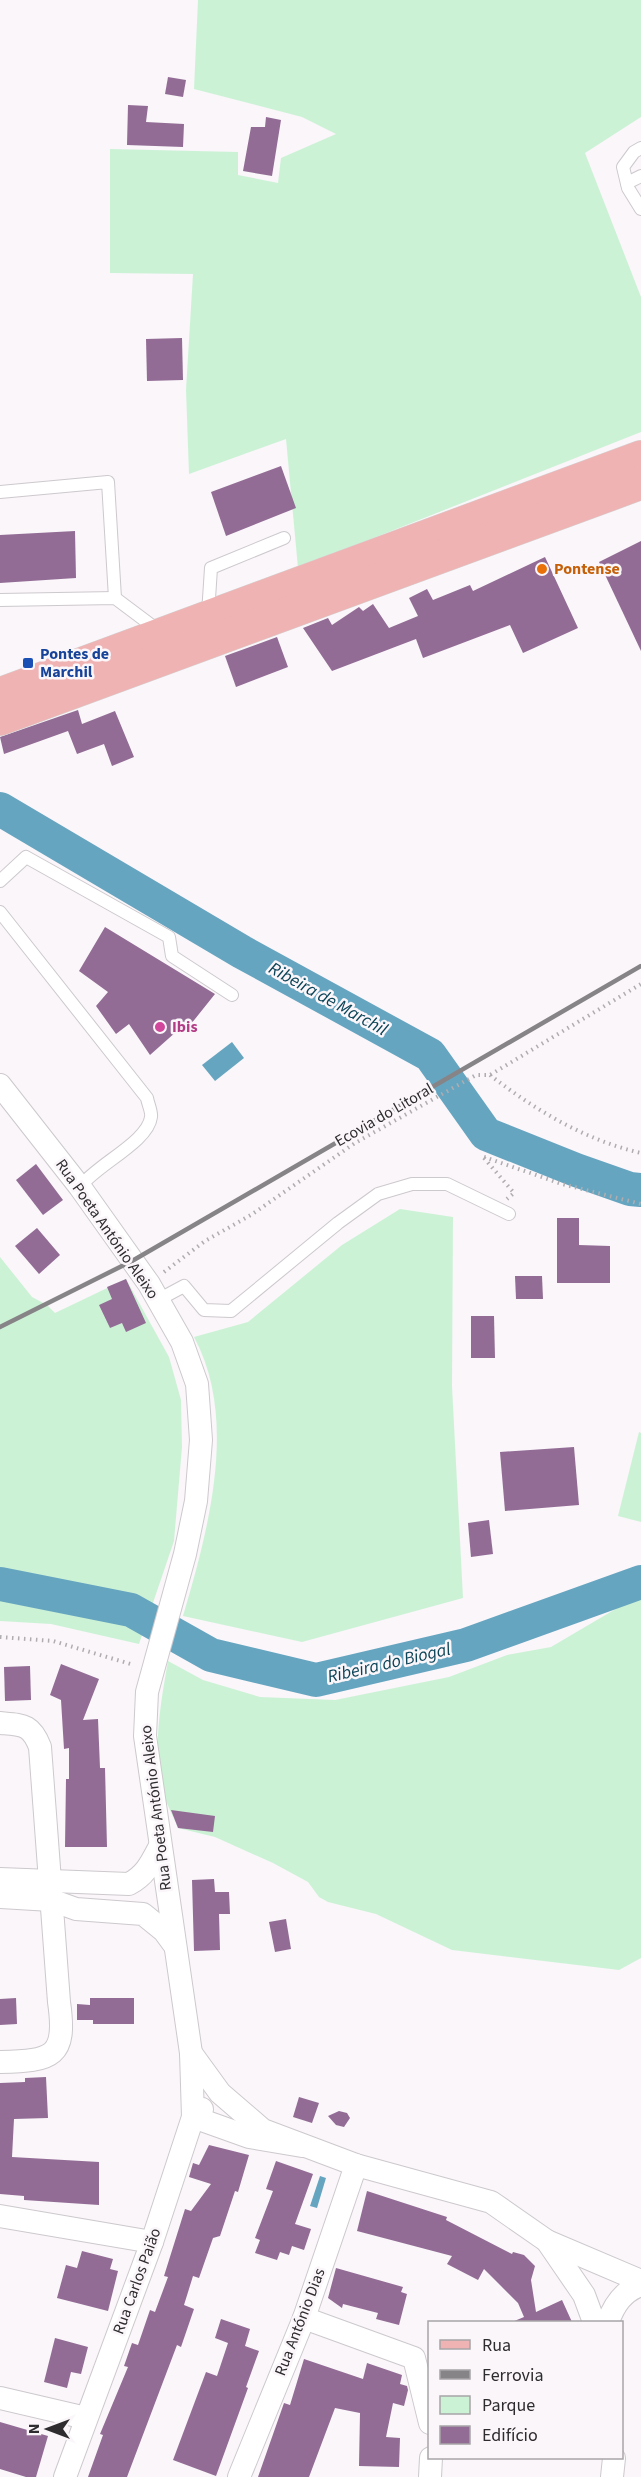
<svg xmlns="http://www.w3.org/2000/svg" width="641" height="2477" viewBox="0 0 641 2477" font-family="'Source Sans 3',sans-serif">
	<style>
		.green { fill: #ccf2d6 }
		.water { fill: #66a5c0 }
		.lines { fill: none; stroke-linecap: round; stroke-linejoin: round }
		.river { stroke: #66a5c0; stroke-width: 34 }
		.building { fill: #926c95 }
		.service-casing { stroke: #cdc9cd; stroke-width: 14 }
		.minor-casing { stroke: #cdc9cd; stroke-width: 24 }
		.primary-casing { stroke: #d5d5d5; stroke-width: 34 }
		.path { stroke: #b0adb0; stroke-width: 4; stroke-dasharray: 1.5 4.5; stroke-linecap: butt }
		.service { stroke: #fff; stroke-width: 12 }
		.minor { stroke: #fff; stroke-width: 22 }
		.primary { stroke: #efb3b3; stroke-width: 33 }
		.rail { stroke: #878487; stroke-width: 4.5 }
		.food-dot { fill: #e8710a; stroke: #faf6fa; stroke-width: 2 }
		.transit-dot { fill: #1a4fb4; stroke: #faf6fa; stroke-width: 2 }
		.hotel-dot { fill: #d1479c; stroke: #faf6fa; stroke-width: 2 }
		.labels { text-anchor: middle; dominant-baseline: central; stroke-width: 5; stroke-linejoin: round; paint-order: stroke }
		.food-label { font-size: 16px; font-weight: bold; fill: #c56008; stroke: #faf6fa; text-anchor: start }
		.transit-label { font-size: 16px; font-weight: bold; fill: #164399; stroke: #faf6fa; text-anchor: start }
		.hotel-label { font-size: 16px; font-weight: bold; fill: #b23c85; stroke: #faf6fa; text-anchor: start }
		.street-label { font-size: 16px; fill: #2e2c2e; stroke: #faf6fa }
		.water-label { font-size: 18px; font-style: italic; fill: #0c4457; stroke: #faf6fa }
	</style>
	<rect width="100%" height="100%" fill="#faf6fa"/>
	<g class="green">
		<polygon points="198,0 641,0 641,117 585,153 641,297 641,432 298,568 286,439 189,474 186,390 193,274 110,273 110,149 238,152 238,175 278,183 281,158 336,134 302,117 194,89"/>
		<path d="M 400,1209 L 453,1217 L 452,1386 L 463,1598 L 302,1642 L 183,1616 C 208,1531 239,1420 194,1337 L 248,1322 L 342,1245 Z"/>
		<polygon points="0,1257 32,1297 47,1305 55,1313 126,1279 169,1357 181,1400 182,1447 174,1541 139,1644 51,1624 0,1621"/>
		<polygon points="639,1432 641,1433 641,1522 618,1516"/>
		<path d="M 641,1594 L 641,1958 L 619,1970 L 452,1950 L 376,1914 L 328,1902 L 319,1897 L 308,1882 L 273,1863 L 215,1837 L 178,1828 C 173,1815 164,1800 161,1785 C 153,1745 161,1701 168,1661 L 203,1680 L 260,1697 L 335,1700 L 449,1677 L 507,1655 L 551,1647 Z"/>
	</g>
	<g class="water">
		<polygon points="232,1042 244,1058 215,1081 202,1065"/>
		<polygon points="320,2176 326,2178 317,2208 310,2206"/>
	</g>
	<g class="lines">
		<g class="river">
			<polyline points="0,809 242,952 430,1055 486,1134 576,1170 630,1189 641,1190"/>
			<polyline points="0,1584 131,1610 211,1655 316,1680 466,1645 641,1582"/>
		</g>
	</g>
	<g class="building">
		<polygon points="168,77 186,80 183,97 165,94"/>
		<polygon points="128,105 148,106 146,122 184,124 183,147 127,145"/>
		<polygon points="266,117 281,120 272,176 243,171 251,127 265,127"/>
		<polygon points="182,338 183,380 147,381 146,339"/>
		<polygon points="281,466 296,508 226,536 211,492"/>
		<polygon points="75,531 76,578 0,583 0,535"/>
		<polygon points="641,541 641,651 599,562"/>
		<polygon points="545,557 578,628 523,653 510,625 423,658 416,639 332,671 303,628 328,618 332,625 359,607 363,611 373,604 389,628 418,616 409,598 427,589 433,600 470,585 473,591"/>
		<polygon points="277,637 288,667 236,687 225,656"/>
		<polygon points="78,710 82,724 115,711 134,757 112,766 104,744 77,754 68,731 4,754 0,737"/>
		<polygon points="105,927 215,994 183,1034 177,1031 150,1055 129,1024 116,1034 96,1006 108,992 79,971"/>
		<polygon points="36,1164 63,1200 43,1215 16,1180"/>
		<polygon points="557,1218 579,1218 579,1245 610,1246 610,1283 557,1283"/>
		<polygon points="37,1228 60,1255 39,1274 15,1246"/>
		<polygon points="515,1276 542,1276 543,1299 516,1299"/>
		<polygon points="126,1279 146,1323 126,1332 122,1323 110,1328 99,1305 112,1299 107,1287"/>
		<polygon points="471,1316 494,1316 495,1358 471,1358"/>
		<polygon points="574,1447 579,1505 505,1511 500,1452"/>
		<polygon points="489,1520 493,1554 471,1557 468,1523"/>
		<polygon points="61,1664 99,1679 83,1720 98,1719 100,1768 105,1768 107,1847 65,1847 66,1779 69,1779 69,1748 64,1749 61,1700 50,1695"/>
		<polygon points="30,1666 31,1700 5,1701 4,1667"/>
		<polygon points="171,1810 215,1816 213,1832 178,1828"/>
		<polygon points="214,1879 215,1892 229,1892 230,1914 219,1914 220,1950 194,1951 192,1880"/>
		<polygon points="286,1919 291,1949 275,1952 269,1922"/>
		<polygon points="16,1998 17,2024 0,2025 0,1999"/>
		<polygon points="90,1998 134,1998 134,2024 93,2024 93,2020 77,2020 77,2004 90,2005"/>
		<polygon points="46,2077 48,2118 14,2119 12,2157 99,2162 99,2205 24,2200 24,2196 0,2194 0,2083 25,2082 25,2078"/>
		<polygon points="299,2097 319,2103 312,2123 293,2117"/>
		<polygon points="339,2111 347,2113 350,2118 344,2127 336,2125 328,2116"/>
		<polygon points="209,2145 249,2155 238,2192 235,2191 220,2236 213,2238 199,2278 193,2276 184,2305 194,2309 181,2347 177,2345 127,2477 88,2477 103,2435 100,2434 128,2367 124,2366 132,2343 138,2345 150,2310 155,2312 168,2277 164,2276 185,2209 191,2211 211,2184 189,2177 193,2163 199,2165"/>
		<polygon points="276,2161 313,2174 295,2224 311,2229 304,2250 292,2246 289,2255 280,2252 277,2260 255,2253 260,2240 255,2238 273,2191 266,2189"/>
		<polygon points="367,2191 447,2217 446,2220 512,2254 513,2252 524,2255 535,2266 531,2280 536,2312 562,2300 572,2322 512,2322 524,2317 518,2303 484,2269 478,2280 447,2264 452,2256 357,2231"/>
		<polygon points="82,2251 113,2259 110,2269 118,2271 108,2311 57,2298 66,2265 77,2268"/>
		<polygon points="336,2268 403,2287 401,2292 407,2294 399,2325 376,2319 378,2313 343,2304 342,2308 328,2298"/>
		<polygon points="221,2319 250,2329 245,2346 259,2351 246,2387 248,2388 216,2476 173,2460 206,2372 217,2376 228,2343 215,2338"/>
		<polygon points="55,2338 88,2347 81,2374 71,2372 67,2388 44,2382"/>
		<polygon points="304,2359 363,2379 367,2363 402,2375 400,2384 407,2386 408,2390 404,2406 393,2403 386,2437 400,2438 399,2467 359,2466 360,2413 335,2408 309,2477 258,2477 284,2403 290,2405"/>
		<polygon points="0,2422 48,2436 36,2477 26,2477 0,2469"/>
	</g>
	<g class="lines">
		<g class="service-casing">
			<g id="service">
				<polyline points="641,148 634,152 623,167 628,188 641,209"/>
				<polyline points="627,183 641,176"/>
				<polyline points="0,492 108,482 115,598"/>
				<polyline points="0,600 115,598 159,631"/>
				<polyline points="208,614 211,568 284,538"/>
				<polyline points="0,881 26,857 169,937 172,956 232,995"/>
				<path d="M 0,912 L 147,1098 C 148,1104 152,1112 151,1117 C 148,1142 96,1165 80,1187"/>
				<polyline points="158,1300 184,1286 204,1310 231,1311 338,1223 378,1194 412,1184 447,1184 509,1214"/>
			</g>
		</g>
		<g class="minor-casing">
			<g id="minor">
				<polyline points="0,1085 80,1187 149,1284 182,1342 197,1384 201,1440 196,1501 185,1554 147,1692 145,1736 191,2053 193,2117 249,2137 302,2146"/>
				<path d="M 0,1723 C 23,1725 31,1724 40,1747 L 59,2002 C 67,2057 53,2061 0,2062"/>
				<path d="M 0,1879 L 129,1884 C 146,1875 151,1863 160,1846"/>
				<polyline points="0,1897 51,1900 76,1909 143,1914 164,1931 175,1946"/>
				<polyline points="191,2053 220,2093 263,2130 356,2165 491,2202 547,2241 584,2295 594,2322"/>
				<polyline points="0,2216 152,2242"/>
				<polyline points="547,2241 641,2281"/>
				<polyline points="304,2318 414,2358 430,2423"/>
				<path d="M 608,2322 C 614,2305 623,2291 641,2285"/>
				<polyline points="0,2398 86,2418"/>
				<polyline points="65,2477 152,2242 193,2117 202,2109"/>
				<polyline points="239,2477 304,2318 356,2165"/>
				<polyline points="430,2477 431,2458"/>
				<polyline points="612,2477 614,2458"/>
			</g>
		</g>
		<g class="primary-casing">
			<g id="primary">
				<polyline points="0,694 641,457"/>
				<polyline points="0,719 641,483"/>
			</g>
		</g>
		<g class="path">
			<path d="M 490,1075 C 535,1110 585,1140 641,1153"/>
			<polyline points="484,1157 562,1184 641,1204"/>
			<polyline points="484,1158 514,1193 507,1199"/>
			<polyline points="164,1272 205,1241 251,1215 355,1143 476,1075 490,1075 641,984"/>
			<polyline points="0,1637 53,1641 134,1665"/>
		</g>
		<use href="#service" class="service"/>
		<use href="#minor" class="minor"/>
		<use href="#primary" class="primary"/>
		<polyline class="rail" points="0,1327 132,1261 641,966"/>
	</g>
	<circle class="food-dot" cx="542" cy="569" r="6"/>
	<rect class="transit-dot" x="22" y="657" width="12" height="12" rx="3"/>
	<circle class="hotel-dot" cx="160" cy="1027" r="6"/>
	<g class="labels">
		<g class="food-label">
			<text x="554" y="569">Pontense</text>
		</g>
		<g class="transit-label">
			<text x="40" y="654">Pontes de<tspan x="40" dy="18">Marchil</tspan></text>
		</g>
		<g class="hotel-label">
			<text x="172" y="1027">Ibis</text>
		</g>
		<g class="street-label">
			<text transform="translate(384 1115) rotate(-30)">Ecovia do Litoral</text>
			<text transform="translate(107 1229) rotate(55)">Rua Poeta António Aleixo</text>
			<text transform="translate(156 1808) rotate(-97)">Rua Poeta António Aleixo</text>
			<text transform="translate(137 2281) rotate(-70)">Rua Carlos Paião</text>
			<text transform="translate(300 2322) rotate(-69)">Rua António Dias</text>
		</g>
		<g class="water-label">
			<text transform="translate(328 999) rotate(29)">Ribeira de Marchil</text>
			<text transform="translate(389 1663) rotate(-13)">Ribeira do Biogal</text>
		</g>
	</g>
	<rect x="428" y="2321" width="195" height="138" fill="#faf6fa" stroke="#a8a5a8" stroke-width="1.5"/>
	<rect x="440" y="2340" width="30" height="9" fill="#efb3b3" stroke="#a8a5a8" stroke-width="1.5"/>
	<text x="482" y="2351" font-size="18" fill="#2e2c2e">Rua</text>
	<rect x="440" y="2370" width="30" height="9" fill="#878487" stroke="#a8a5a8" stroke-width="1.5"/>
	<text x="482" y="2381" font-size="18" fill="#2e2c2e">Ferrovia</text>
	<rect x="440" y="2396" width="30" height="18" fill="#ccf2d6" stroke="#a8a5a8" stroke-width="1.5"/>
	<text x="482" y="2411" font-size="18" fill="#2e2c2e">Parque</text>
	<rect x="440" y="2426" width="30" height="18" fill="#926c95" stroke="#a8a5a8" stroke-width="1.5"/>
	<text x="482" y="2441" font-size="18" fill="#2e2c2e">Edifício</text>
	<g transform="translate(48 2429) rotate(270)" stroke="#faf6fa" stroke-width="4.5" paint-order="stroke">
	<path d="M0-4.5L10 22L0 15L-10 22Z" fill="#2e2c2e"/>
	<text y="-9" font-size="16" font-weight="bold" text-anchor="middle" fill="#2e2c2e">N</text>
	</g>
</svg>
